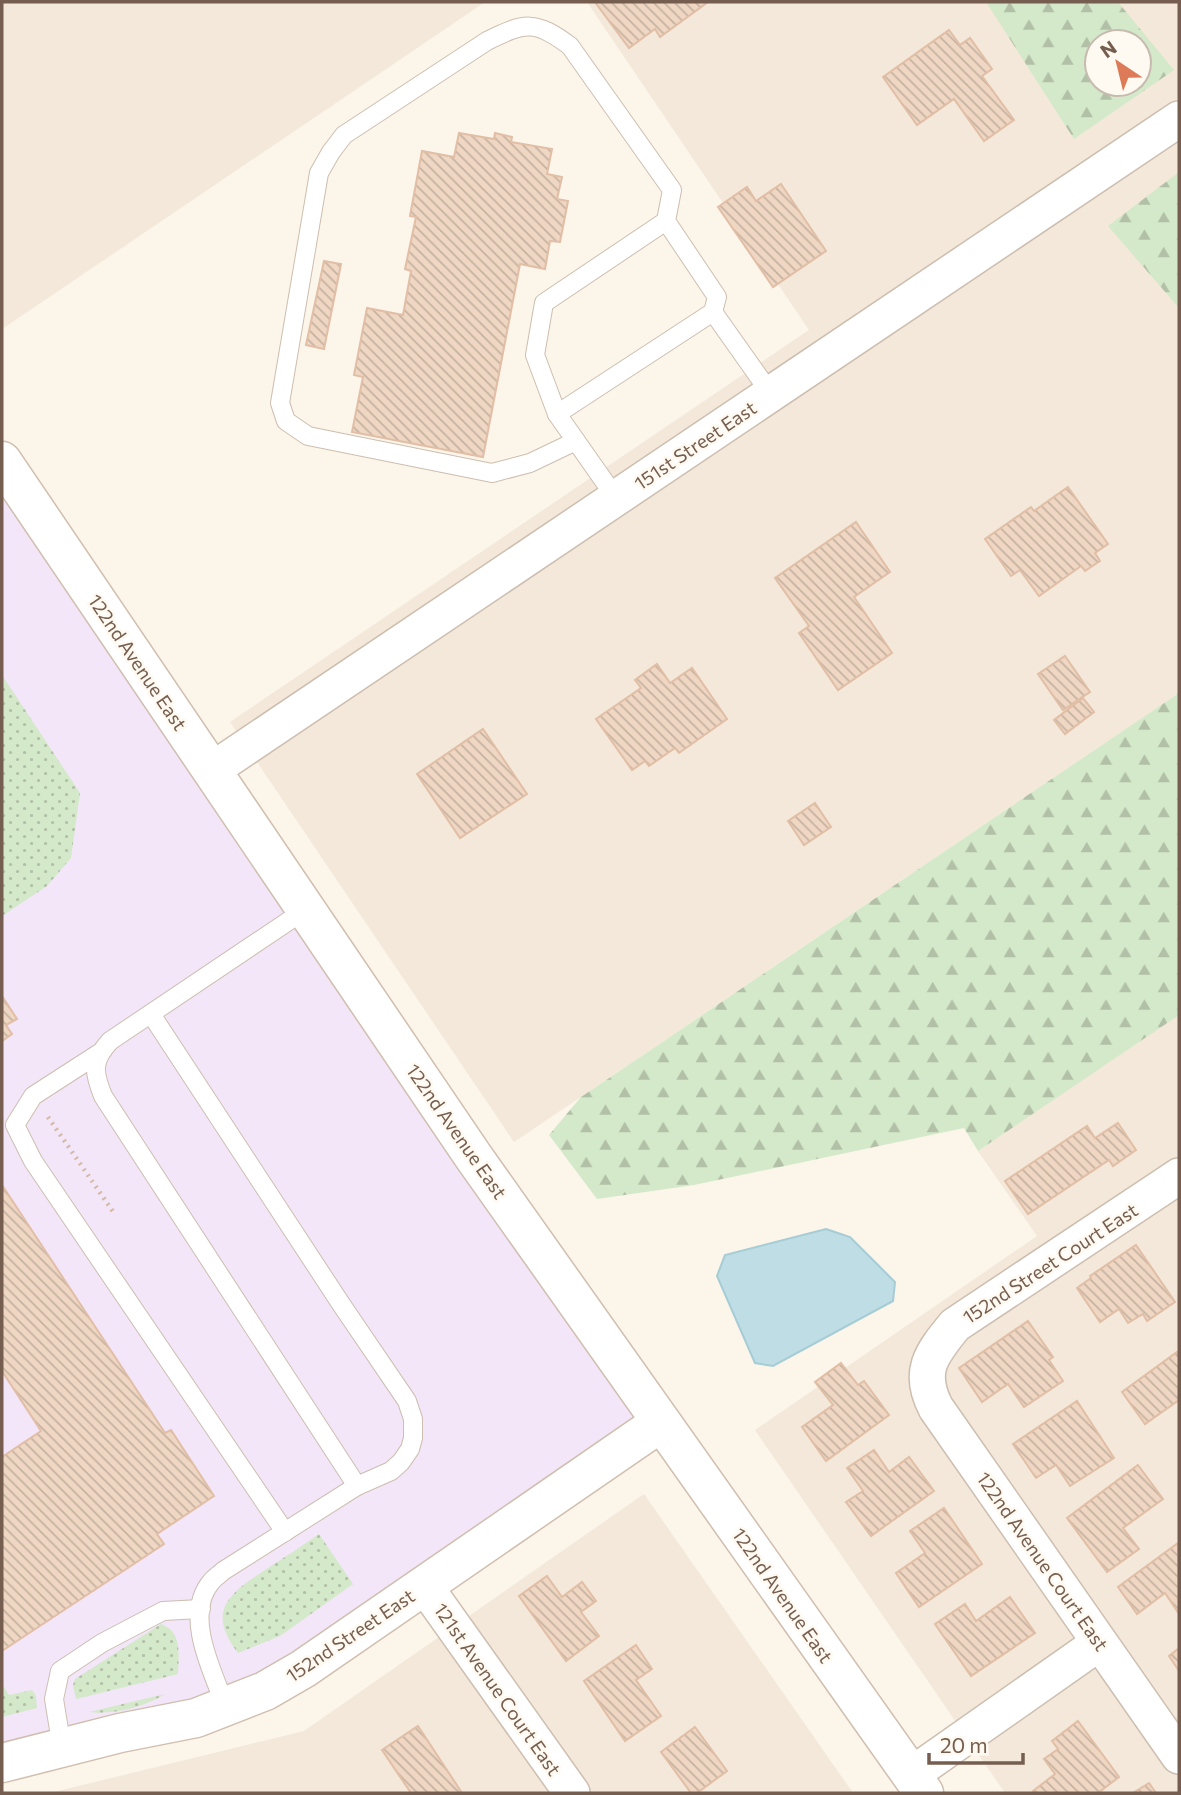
<svg xmlns="http://www.w3.org/2000/svg" width="1181" height="1795" viewBox="0 0 1181 1795" font-family="Commissioner,sans-serif">
	<style>
		.residential { fill: #f3e8d9; fill-rule: evenodd }
		.education { fill: #f2e6f8 }
		.grass { fill: url(#grass-dots) }
		.forest { fill: url(#forest-firs); fill-rule: evenodd }
		.water { fill: #bfdde4; stroke: #a6ccd5; stroke-width: 2 }
		.building { fill: url(#building-back-hatch); stroke: #e1bea5; stroke-width: 2 }
		.lines { fill: none; stroke-linecap: round; stroke-linejoin: round }
		.service-casing { stroke: #cdbeb0; stroke-width: 20 }
		.minor-casing { stroke: #cdbeb0; stroke-width: 38 }
		.secondary-casing { stroke: #d0beae; stroke-width: 41 }
		.path { stroke: #d4baa6; stroke-width: 4.5; stroke-dasharray: 2 5; stroke-linecap: butt }
		.service { stroke: #fff; stroke-width: 18 }
		.minor { stroke: #fff; stroke-width: 35 }
		.secondary { stroke: #fff; stroke-width: 38 }
		.labels { text-anchor: middle; dominant-baseline: central; stroke-width: 5; stroke-linejoin: round; paint-order: stroke }
		.street-label { font-size: 19px; fill: #755e4f; stroke: #fef9f1 }
	</style>
	<defs>
		<pattern id="grass-dots" width="8" height="8" patternUnits="userSpaceOnUse" patternTransform="scale(1.75)"><rect width="8" height="8" fill="#d4e9c9"/><path d="M2 2h.1M6 6h.1" fill="none" stroke="#b1c0a6" stroke-width="1.8" stroke-linecap="round"/></pattern>
		<pattern id="forest-firs" width="22" height="20" patternUnits="userSpaceOnUse" patternTransform="scale(1.75)"><rect width="22" height="20" fill="#d4e9c9"/><path d="M5 1l3.5 6h-7zM16 11l3.5 6h-7z" fill="#b1c0a6"/></pattern>
		<pattern id="building-back-hatch" width="6" height="6" patternUnits="userSpaceOnUse" patternTransform="scale(1.75)"><rect width="6" height="6" fill="#efd7c3"/><path d="M-1 5l2 2M0 0l6 6M5-1l2 2" fill="none" stroke="#c6b2a1"/></pattern>
	</defs>
	<rect width="100%" height="100%" fill="#fbf5ea"/>
	<g class="residential">
		<polygon points="2,2 485,2 2,329"/>
		<path d="M 587,2 L 1179,2 L 1179,693 L 514,1142 L 230,722 L 809,330 ZM 1097,42 L 1139,42 L 1139,84 L 1097,84 Z"/>
		<polygon points="1179,1014 1179,1793 1005,1793 755,1430 1037,1236 978,1151"/>
		<polygon points="644,1494 853,1793 50,1793 304,1731"/>
	</g>
	<polygon class="education" points="2,461 660,1423 303,1669 2,1763"/>
	<g class="grass">
		<polygon points="2,675 80,793 71,858 47,886 2,916"/>
		<path d="M 319,1534 L 353,1584 L 280,1636 L 238,1653 C 204,1609 232,1592 268,1568 C 285,1557 302,1546 319,1534 Z"/>
		<path d="M 161,1624 C 182,1631 179,1655 178,1674 L 76,1699 L 73,1685 L 75,1679 Z"/>
		<polygon points="2,1684 9,1695 32,1690 36,1696 37,1708 2,1717"/>
		<path d="M 165,1694 C 145,1707 113,1715 89,1712 Z"/>
	</g>
	<g class="forest">
		<path d="M 986,2 L 1118,2 L 1174,70 L 1074,139 ZM 1097,42 L 1139,42 L 1139,84 L 1097,84 Z"/>
		<polygon points="1179,172 1179,308 1108,226"/>
		<polygon points="1179,693 1179,1015 978,1151 964,1128 694,1185 597,1199 549,1135 581,1097"/>
	</g>
	<polygon class="water" points="826,1229 850,1237 895,1282 893,1301 773,1366 755,1363 717,1276 725,1255"/>
	<g class="building">
		<polygon points="595,2 708,2 660,37 655,29 629,48"/>
		<polygon points="949,30 960,45 970,38 992,69 982,76 1014,120 984,141 954,99 917,125 883,77"/>
		<polygon points="459,133 494,139 495,133 512,137 511,142 552,149 547,174 562,177 557,199 568,201 560,242 550,241 545,269 520,264 483,457 352,432 363,377 354,375 367,308 403,315 411,271 405,269 416,217 410,216 422,151 454,157"/>
		<polygon points="781,184 826,251 773,287 718,207 747,187 756,201"/>
		<polygon points="324,261 341,264 324,349 306,345"/>
		<polygon points="1068,487 1108,544 1095,553 1100,561 1085,571 1081,566 1039,596 1020,570 1011,576 985,539 1031,507 1034,511"/>
		<polygon points="856,522 890,572 854,597 892,653 838,690 799,633 809,626 775,578"/>
		<polygon points="1065,656 1090,692 1063,710 1038,674"/>
		<polygon points="657,664 670,683 692,668 727,719 679,753 675,748 649,766 645,761 632,770 596,719 641,688 635,680"/>
		<polygon points="1083,698 1094,712 1065,734 1054,720"/>
		<polygon points="483,729 527,794 460,838 417,774"/>
		<polygon points="815,803 831,827 804,845 788,821"/>
		<polygon points="2,996 17,1019 6,1025 12,1034 2,1041"/>
		<polygon points="1118,1123 1136,1150 1113,1166 1109,1160 1028,1214 1005,1181 1087,1126 1095,1138"/>
		<polygon points="2,1185 165,1433 171,1430 214,1496 157,1534 164,1544 2,1651 2,1457 41,1431 2,1371"/>
		<polygon points="1136,1245 1175,1302 1147,1321 1143,1314 1128,1323 1119,1309 1100,1322 1077,1288 1091,1278 1090,1276"/>
		<polygon points="1028,1321 1053,1357 1049,1360 1063,1381 1024,1407 1008,1384 982,1402 959,1368"/>
		<polygon points="1177,1352 1179,1355 1179,1400 1145,1424 1122,1392"/>
		<polygon points="841,1363 858,1385 864,1381 889,1415 826,1461 802,1427 833,1405 815,1382"/>
		<polygon points="1077,1401 1114,1458 1070,1486 1056,1465 1036,1478 1013,1444"/>
		<polygon points="874,1450 889,1472 909,1457 934,1491 871,1536 846,1502 863,1491 847,1468"/>
		<polygon points="1138,1465 1163,1499 1123,1528 1139,1549 1107,1572 1067,1518"/>
		<polygon points="944,1508 982,1564 919,1607 896,1573 925,1553 910,1531"/>
		<polygon points="1178,1543 1179,1614 1165,1593 1137,1614 1118,1587"/>
		<polygon points="547,1576 562,1597 582,1582 596,1601 581,1612 599,1636 566,1661 519,1596"/>
		<polygon points="1010,1597 1035,1633 971,1676 935,1624 965,1604 976,1621"/>
		<polygon points="636,1645 652,1669 636,1680 661,1716 625,1741 584,1681"/>
		<polygon points="1179,1648 1179,1671 1169,1656"/>
		<polygon points="1078,1721 1119,1777 1098,1793 1035,1793 1033,1791 1055,1774 1044,1759 1058,1749 1052,1741"/>
		<polygon points="418,1726 462,1793 411,1793 382,1750"/>
		<polygon points="695,1727 727,1771 697,1793 691,1793 661,1752"/>
		<polygon points="1149,1783 1156,1793 1133,1793"/>
	</g>
	<g class="lines">
		<g class="service-casing">
			<g id="service">
				<polyline points="713,312 771,394"/>
				<path d="M 557,414 L 713,312 L 717,297 L 666,221 L 672,190 L 570,46 C 535,20 525,22 487,41 L 344,135 L 331,152 L 319,173 L 280,403 L 286,421 L 308,436 L 492,473 L 530,463 L 576,441"/>
				<polyline points="616,498 557,414 535,355 544,303 666,221"/>
				<path d="M 305,910 L 110,1041 C 92,1061 93,1071 103,1096 L 357,1486"/>
				<path d="M 151,1014 L 341,1304 L 407,1401 L 413,1419 L 413,1438 L 410,1449 L 401,1462 L 391,1471 L 357,1486 L 223,1571 C 219,1575 214,1578 211,1582 C 183,1615 213,1673 226,1707"/>
				<polyline points="98,1054 33,1096 15,1125 33,1161 285,1532"/>
				<polyline points="62,1748 54,1699 60,1671 102,1643 163,1611 201,1609"/>
			</g>
		</g>
		<g class="minor-casing">
			<g id="minor">
				<polyline points="212,770 1179,119"/>
				<path d="M 1179,1176 L 955,1325 C 931,1354 917,1372 936,1408 L 1179,1756"/>
				<polyline points="424,1585 572,1793"/>
				<polyline points="911,1775 1099,1643"/>
			</g>
		</g>
		<g class="secondary-casing">
			<g id="secondary">
				<polyline points="2,461 473,1156 924,1793"/>
				<polyline points="2,1763 120,1733 196,1718 265,1691 303,1669 660,1423"/>
			</g>
		</g>
		<polyline class="path" points="48,1117 114,1213"/>
		<use href="#service" class="service"/>
		<use href="#minor" class="minor"/>
		<use href="#secondary" class="secondary"/>
	</g>
	<g class="labels">
		<g class="street-label">
			<text transform="translate(695 445) rotate(-34)">151st Street East</text>
			<text transform="translate(138 662) rotate(56)">122nd Avenue East</text>
			<text transform="translate(457 1131) rotate(55)">122nd Avenue East</text>
			<text transform="translate(1050 1263) rotate(-33)">152nd Street Court East</text>
			<text transform="translate(1043 1561) rotate(55)">122nd Avenue Court East</text>
			<text transform="translate(783 1595) rotate(55)">122nd Avenue East</text>
			<text transform="translate(350 1635) rotate(-34)">152nd Street East</text>
			<text transform="translate(498 1689) rotate(55)">121st Avenue Court East</text>
		</g>
	</g>
	<rect width="1181" height="1795" fill="none" stroke="#755e4f" stroke-width="7"/>
	<g transform="translate(1118 63) rotate(325)"><circle r="33" fill="#fef9f1" stroke="#c7bbb0" stroke-width="2"/>
	<path d="M0-5L12 26L0 18L-12 26Z" fill="#dd7b58"/>
	<text y="-10" font-size="19" font-weight="bold" text-anchor="middle" fill="#755e4f">N</text>
	</g>
	<path d="M929 1753v10h94v-10" fill="none" stroke="#755e4f" stroke-width="3.5"/>
	<text x="940" y="1753" font-size="21" fill="#755e4f" stroke="#fef9f1" stroke-width="5" paint-order="stroke">20 m</text>
</svg>
